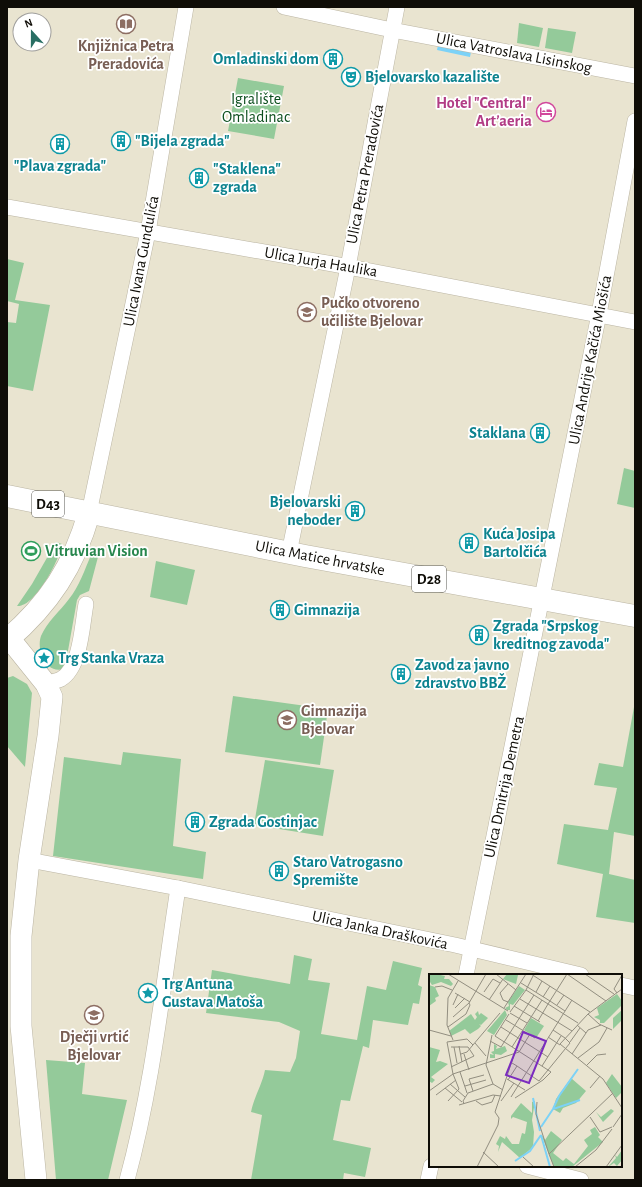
<svg xmlns="http://www.w3.org/2000/svg" width="642" height="1187" viewBox="0 0 642 1187" font-family="'Alegreya Sans',sans-serif">
	<style>
		.green { fill: #94ca9a }
		.water { fill: #7cd2f7 }
		.lines { fill: none; stroke-linecap: round; stroke-linejoin: round }
		.street-casing { stroke: #bbb5a3; stroke-width: 16 }
		.secondary-casing { stroke: #bbb5a3; stroke-width: 22 }
		.primary-casing { stroke: #bbb5a3; stroke-width: 23 }
		.street { stroke: #fff; stroke-width: 15 }
		.secondary { stroke: #fff; stroke-width: 21 }
		.primary { stroke: #fff; stroke-width: 22 }
		.labels { text-anchor: middle; dominant-baseline: central; stroke-width: 3.5; stroke-linejoin: round; paint-order: stroke }
		.shield { fill: #fff; stroke: #575651; stroke-width: 1 }
		.shield-label { font-size: 15px; font-weight: bold; fill: #0f0d07 }
		.education-label { font-size: 16px; font-weight: bold; fill: #785e54; stroke: #fff }
		.street-label { font-size: 16px; fill: #0f0d07; stroke: #fff }
		.culture-label { font-size: 16px; font-weight: bold; fill: #0d838f; stroke: #fff; text-anchor: start }
		.park-label { font-size: 16px; fill: #0b4e1d; stroke: #fff }
		.hotel-label { font-size: 16px; font-weight: bold; fill: #b23c85; stroke: #fff; text-anchor: end }
		.leisure-label { font-size: 16px; font-weight: bold; fill: #27864d; stroke: #fff; text-anchor: start }
		.inset-river { fill: none; stroke: #7cd2f7; stroke-width: 2 }
		.inset-road { fill: none; stroke: #928e80; stroke-width: 1 }
		.view { fill: #7b2cbf; fill-opacity: 0.15; stroke: #7b2cbf; stroke-width: 2 }
		.inset-edge { fill: none; stroke: #0f0d07; stroke-width: 2 }
	</style>
	<rect width="100%" height="100%" fill="#e9e4d0"/>
	<g class="green">
		<polygon points="519,23 543,28 539,47 517,43"/>
		<polygon points="548,28 576,32 572,53 545,48"/>
		<polygon points="238,78 284,86 274,139 228,131"/>
		<polygon points="7,259 24,263 15,300 50,305 33,391 7,386 7,322 16,323 19,304 7,301"/>
		<polygon points="624,468 635,471 635,508 617,504"/>
		<path d="M 56,542 L 62,544 C 60,559 35,608 17,606 L 32,584 Z"/>
		<path d="M 91,555 L 98,557 L 89,591 L 80,595 L 77,600 L 66,662 L 63,669 C 46,674 36,650 41,636 C 47,622 60,611 69,599 C 79,587 85,569 91,555 Z"/>
		<polygon points="156,561 195,570 187,605 150,597"/>
		<polygon points="13,676 27,684 32,693 25,767 7,746 7,678"/>
		<polygon points="233,696 328,709 320,765 225,752"/>
		<polygon points="634,707 635,707 635,836 614,832 609,874 635,880 635,923 596,917 603,874 557,864 564,824 608,830 617,788 594,785 599,763 623,767"/>
		<polygon points="123,752 181,759 173,846 206,852 203,879 53,856 64,757 121,765"/>
		<polygon points="265,760 334,770 323,836 254,825"/>
		<path d="M 294,955 L 312,959 L 308,980 L 330,983 L 321,1034 L 357,1040 L 367,986 L 386,990 L 393,961 L 422,968 L 418,985 L 422,987 L 419,1004 L 413,1003 L 408,1025 L 373,1020 L 369,1048 L 363,1046 L 350,1101 L 341,1100 L 333,1140 L 371,1148 L 365,1177 L 344,1173 L 343,1180 L 251,1180 L 262,1115 L 251,1112 C 254,1097 262,1085 265,1070 L 290,1072 L 296,1058 L 300,1031 L 279,1022 L 206,1013 L 212,970 L 290,984 Z"/>
		<polygon points="46,1060 85,1063 82,1094 127,1100 108,1180 56,1180"/>
	</g>
	<polygon class="water" points="439,40 472,47 470,57 437,50"/>
	<g class="lines">
		<g class="street-casing">
			<g id="street">
				<polyline points="284,7 392,30 635,76"/>
				<polyline points="7,207 333,264 635,322"/>
				<polyline points="89,513 148,232 186,7"/>
				<polyline points="289,553 348,267 397,7"/>
				<path d="M 46,684 C 51,682 57,681 61,679 C 81,667 82,625 86,604"/>
				<path d="M 29,860 L 178,888 C 163,985 153,1085 127,1180"/>
				<polyline points="178,888 455,945 581,975"/>
				<polyline points="466,975 599,314 635,121"/>
				<polyline points="621,985 635,988"/>
				<polyline points="527,1166 581,1180"/>
				<polyline points="428,1180 431,1166"/>
			</g>
		</g>
		<g class="secondary-casing">
			<polyline id="secondary" points="9,638 46,684 52,697 48,736 29,860 21,936 21,1026 36,1180"/>
		</g>
		<g class="primary-casing">
			<g id="primary">
				<polyline points="7,496 305,556 635,616"/>
				<path d="M 7,640 C 49,604 74,566 89,513"/>
			</g>
		</g>
		<use href="#street" class="street"/>
		<use href="#secondary" class="secondary"/>
		<use href="#primary" class="primary"/>
	</g>
	<defs>
		<g id="library-ring" transform="scale(1)"><circle r="9.5" fill="#fff" stroke="#8d6e63" stroke-width="1.5"/><path d="M-6-4Q-3-5.5-.7-3.5V5Q-3 3-6 4ZM6-4Q3-5.5 .7-3.5V5Q3 3 6 4Z" fill="#8d6e63"/></g>
		<g id="building-ring" transform="scale(1)"><circle r="9.5" fill="#fff" stroke="#0f9aa8" stroke-width="1.5"/><path d="M-4-6H4V6H1V3H-1V6H-4ZM-2.5-4.3h1.7v1.8h-1.7ZM.8-4.3h1.7v1.8H.8ZM-2.5-1h1.7V.8h-1.7ZM.8-1h1.7V.8H.8Z" fill="#0f9aa8"/></g>
		<g id="theatre-ring" transform="scale(1)"><circle r="9.5" fill="#fff" stroke="#0f9aa8" stroke-width="1.5"/><path d="M-5-5.5Q0-4 5-5.5V0Q5 5 0 6Q-5 5-5 0ZM-3.3-2.5H-1v1.5H-3.3ZM1-2.5H3.3v1.5H1ZM-2.8 1Q0 5.5 2.8 1Z" fill="#0f9aa8"/></g>
		<g id="hotel-ring" transform="scale(1)"><circle r="9.5" fill="#fff" stroke="#d1479c" stroke-width="1.5"/><path d="M-6-4.5h1.5V1H6V5H4.5V3h-9V5H-6ZM-4 0a1.8 1.8 0 1 1 3.6 0ZM.5 0V-2.5h3Q6-2.5 6 0Z" fill="#d1479c"/></g>
		<g id="university-ring" transform="scale(1)"><circle r="9.5" fill="#fff" stroke="#8d6e63" stroke-width="1.5"/><path d="M0-5L7-2L0 1L-7-2ZM-4 1L0 2.5L4 1V4Q0 6-4 4Z" fill="#8d6e63"/></g>
		<g id="stadium-ring" transform="scale(1)"><circle r="9.5" fill="#fff" stroke="#2e9e5b" stroke-width="1.5"/><path d="M0-5a6.5 5 0 1 0 0 10a6.5 5 0 1 0 0-10ZM-3.5-1.8h7v3.6h-7Z" fill="#2e9e5b"/></g>
		<g id="sight-ring" transform="scale(1)"><circle r="9.5" fill="#fff" stroke="#0f9aa8" stroke-width="1.5"/><path d="M0-6L1.8-2.2L6-1.7L2.9 1.2L3.7 5.4L0 3.3L-3.7 5.4L-2.9 1.2L-6-1.7L-1.8-2.2Z" fill="#0f9aa8"/></g>
		<g id="school-ring" transform="scale(1)"><circle r="9.5" fill="#fff" stroke="#8d6e63" stroke-width="1.5"/><path d="M0-5L7-2L0 1L-7-2ZM-4 1L0 2.5L4 1V4Q0 6-4 4Z" fill="#8d6e63"/></g>
	</defs>
	<g fill-rule="evenodd">
		<use href="#library-ring" x="126" y="24"/>
		<use href="#building-ring" x="333" y="59"/>
		<use href="#theatre-ring" x="351" y="77"/>
		<use href="#hotel-ring" x="546" y="112"/>
		<use href="#building-ring" x="121" y="141"/>
		<use href="#building-ring" x="60" y="144"/>
		<use href="#building-ring" x="199" y="178"/>
		<use href="#university-ring" x="307" y="312"/>
		<use href="#building-ring" x="540" y="433"/>
		<use href="#building-ring" x="355" y="511"/>
		<use href="#building-ring" x="469" y="543"/>
		<use href="#stadium-ring" x="31" y="551"/>
		<use href="#building-ring" x="280" y="610"/>
		<use href="#building-ring" x="479" y="635"/>
		<use href="#sight-ring" x="44" y="658"/>
		<use href="#building-ring" x="401" y="674"/>
		<use href="#school-ring" x="287" y="720"/>
		<use href="#building-ring" x="195" y="822"/>
		<use href="#building-ring" x="279" y="871"/>
		<use href="#sight-ring" x="148" y="993"/>
		<use href="#school-ring" x="94" y="1015"/>
	</g>
	<g class="labels">
		<g class="shield">
			<rect x="32" y="491" width="32" height="26" rx="3"/>
			<rect x="412" y="566" width="34" height="26" rx="3"/>
		</g>
		<g class="shield-label">
			<text x="48" y="504">D43</text>
			<text x="429" y="579">D28</text>
		</g>
		<g class="education-label">
			<text x="126" y="46">Knjižnica Petra<tspan x="126" dy="18">Preradovića</tspan></text>
			<text x="321" y="303" text-anchor="start">Pučko otvoreno<tspan x="321" dy="18">učilište Bjelovar</tspan></text>
			<text x="301" y="711" text-anchor="start">Gimnazija<tspan x="301" dy="18">Bjelovar</tspan></text>
			<text x="94" y="1037">Dječji vrtić<tspan x="94" dy="18">Bjelovar</tspan></text>
		</g>
		<g class="street-label">
			<text transform="translate(514 53) rotate(11)">Ulica Vatroslava Lisinskog</text>
			<text transform="translate(365 174) rotate(-79)">Ulica Petra Preradovića</text>
			<text transform="translate(141 261) rotate(-79)">Ulica Ivana Gundulića</text>
			<text transform="translate(321 262) rotate(10)">Ulica Jurja Haulika</text>
			<text transform="translate(590 360) rotate(-79)">Ulica Andrije Kačića Miošića</text>
			<text transform="translate(320 558) rotate(11)">Ulica Matice hrvatske</text>
			<text transform="translate(504 787) rotate(-78)">Ulica Dmitrija Demetra</text>
			<text transform="translate(380 930) rotate(12)">Ulica Janka Draškovića</text>
		</g>
		<g class="culture-label">
			<text x="319" y="59" text-anchor="end">Omladinski dom</text>
			<text x="365" y="77">Bjelovarsko kazalište</text>
			<text x="135" y="141">"Bijela zgrada"</text>
			<text x="60" y="166" text-anchor="middle">"Plava zgrada"</text>
			<text x="213" y="169">"Staklena"<tspan x="213" dy="18">zgrada</tspan></text>
			<text x="526" y="433" text-anchor="end">Staklana</text>
			<text x="341" y="502" text-anchor="end">Bjelovarski<tspan x="341" dy="18">neboder</tspan></text>
			<text x="483" y="534">Kuća Josipa<tspan x="483" dy="18">Bartolčića</tspan></text>
			<text x="294" y="610">Gimnazija</text>
			<text x="493" y="626">Zgrada "Srpskog<tspan x="493" dy="18">kreditnog zavoda"</tspan></text>
			<text x="58" y="658">Trg Stanka Vraza</text>
			<text x="415" y="665">Zavod za javno<tspan x="415" dy="18">zdravstvo BBŽ</tspan></text>
			<text x="209" y="822">Zgrada Gostinjac</text>
			<text x="293" y="862">Staro Vatrogasno<tspan x="293" dy="18">Spremište</tspan></text>
			<text x="162" y="984">Trg Antuna<tspan x="162" dy="18">Gustava Matoša</tspan></text>
		</g>
		<g class="park-label">
			<text x="256" y="99">Igralište<tspan x="256" dy="18">Omladinac</tspan></text>
		</g>
		<g class="hotel-label">
			<text x="532" y="103">Hotel "Central"<tspan x="532" dy="18">Art’aeria</tspan></text>
		</g>
		<g class="leisure-label">
			<text x="45" y="551">Vitruvian Vision</text>
		</g>
	</g>
	<g transform="translate(429 974)">
		<rect width="193" height="193" fill="#e9e4d0"/>
		<path d="M 7,0 L 16,2 L 15,5 L 20,5 L 24,10 L 22,12 L 12,8 L 3,11 L 1,8 L 0,11 L 6,13 L 10,22 L 6,24 L 7,27 L 0,32 L 0,1 ZM 78,0 L 90,0 L 92,1 L 89,1 L 87,10 L 74,5 ZM 90,12 L 96,16 L 84,31 L 81,30 L 81,36 L 78,36 L 76,34 L 80,32 L 79,28 ZM 188,20 L 193,27 L 193,34 L 192,32 L 175,49 L 171,49 L 171,46 L 165,43 L 170,41 L 168,34 ZM 76,36 L 78,41 L 65,61 L 58,57 ZM 193,36 L 192,47 L 184,55 L 184,44 ZM 49,37 L 50,41 L 52,39 L 59,44 L 52,51 L 50,50 L 52,52 L 49,55 L 41,60 L 36,55 L 22,62 L 20,57 L 42,40 L 46,46 L 48,43 L 46,40 ZM 102,44 L 115,52 L 107,64 L 95,56 ZM 65,70 L 68,72 L 67,75 L 76,72 L 78,77 L 72,81 L 66,80 L 66,84 L 61,84 L 61,80 L 65,81 L 62,78 L 65,77 ZM 0,73 L 11,76 L 7,88 L 11,87 L 19,90 L 2,103 L 6,106 L 3,109 L 0,107 ZM 183,100 L 193,113 L 193,118 L 187,124 L 177,109 ZM 142,104 L 157,117 L 147,129 L 134,134 L 131,139 L 124,135 L 127,125 ZM 106,127 L 103,146 L 105,158 L 104,173 L 91,184 L 73,168 L 69,178 L 70,172 L 67,170 L 71,162 L 76,165 L 77,162 L 83,170 L 90,170 L 93,159 L 96,160 L 98,148 L 84,143 L 82,145 L 82,142 L 92,129 L 103,139 L 103,128 ZM 182,135 L 185,137 L 174,148 L 167,138 L 172,143 ZM 166,153 L 171,161 L 169,163 L 174,168 L 143,193 L 125,193 L 112,160 L 116,166 L 122,157 L 133,166 L 124,179 L 134,187 L 137,184 L 145,190 L 159,172 L 155,166 L 163,160 L 161,156 ZM 193,176 L 193,186 L 188,192 L 185,189 L 179,193 L 187,184 L 186,181 L 188,183 Z" fill="#94ca9a"/>
		<path class="inset-river" d="M 104,124 L 111,157M 124,135 L 130,122 L 149,95M 112,153 L 124,135 L 151,126M 112,161 L 121,193M 86,187 L 101,177 L 112,161"/>
		<path class="inset-road" d="M 19,0 L 79,37M 67,0 L 87,16M 102,0 L 161,38M 138,0 L 177,27M 156,0 L 185,20M 92,9 L 121,27M 6,13 L 13,12 L 23,16M 193,15 L 159,40 L 131,70 L 174,105 L 193,134M 97,16 L 104,2M 55,18 L 64,5 L 71,9M 107,18 L 113,7M 26,19 L 41,28M 188,19 L 185,15 L 193,1M 114,23 L 121,12M 91,25 L 143,57M 60,26 L 74,5M 121,27 L 136,37M 79,28 L 74,26 L 71,19 L 79,10M 119,30 L 138,0M 24,31 L 29,20M 128,31 L 135,21M 85,32 L 111,48M 26,34 L 36,24M 75,34 L 97,0M 81,38 L 97,16 L 149,49M 81,39 L 98,49M 80,40 L 66,62 L 119,96 L 141,69 L 136,64M 159,40 L 170,50 L 183,56M 24,43 L 40,29 L 57,0M 77,46 L 106,64M 109,47 L 119,30M 148,51 L 157,59M 19,53 L 37,40 L 41,31 L 40,29M 72,53 L 119,83M 0,56 L 22,62M 124,56 L 136,64M 63,61 L 57,91 L 64,110 L 74,116M 119,63 L 131,71M 24,66 L 18,51 L 19,24 L 29,7M 61,67 L 72,73 L 105,21M 141,68 L 151,54M 46,69 L 57,82M 30,72 L 33,88M 22,73 L 39,73 L 45,82 L 22,93M 25,73 L 28,89M 83,73 L 113,26M 90,78 L 101,60M 32,80 L 38,78 L 71,39M 35,80 L 40,96M 143,80 L 159,56 L 172,51M 149,84 L 170,68 L 178,54M 158,91 L 168,81 L 177,80M 88,92 L 110,107M 113,92 L 132,62M 31,98 L 38,119M 78,105 L 96,116M 79,106 L 88,92 L 83,89M 21,110 L 36,123M 36,112 L 57,106M 16,114 L 33,128M 161,114 L 171,102M 0,117 L 24,100 L 90,78M 44,117 L 40,105 L 55,101M 7,121 L 27,106M 82,123 L 143,26M 86,124 L 114,106 L 122,98 L 119,96 L 110,107M 19,127 L 30,115 L 24,100 L 18,68 L 38,65 L 44,71M 47,127 L 53,131 L 63,128 L 66,121M 72,127 L 85,109M 108,128 L 107,140 L 120,180M 35,130 L 34,127 L 39,119 L 64,110M 30,131 L 64,121 L 72,122M 161,143 L 171,158 L 183,153M 184,153 L 193,140M 54,178 L 70,193M 94,183 L 105,193M 48,193 L 69,151 L 70,144 L 66,138 L 85,81M 125,193 L 120,180 L 184,119M 146,193 L 167,176 L 183,155M 177,193 L 193,171"/>
		<path class="view" d="M 94,58 L 117,67 L 100,109 L 77,101 Z"/>
		<rect width="193" height="193" class="inset-edge"/>
	</g>
	<rect width="642" height="1187" fill="none" stroke="#0f0d07" stroke-width="16"/>
	<g transform="translate(32 32) rotate(339)"><circle r="19" fill="#ffffff" stroke="#9f9e9c"/>
	<path d="M0-3L7 15L0 10L-7 15Z" fill="#286e63"/>
	<text y="-6" font-size="11" font-weight="bold" text-anchor="middle" fill="#0f0d07">N</text>
	</g>
</svg>
